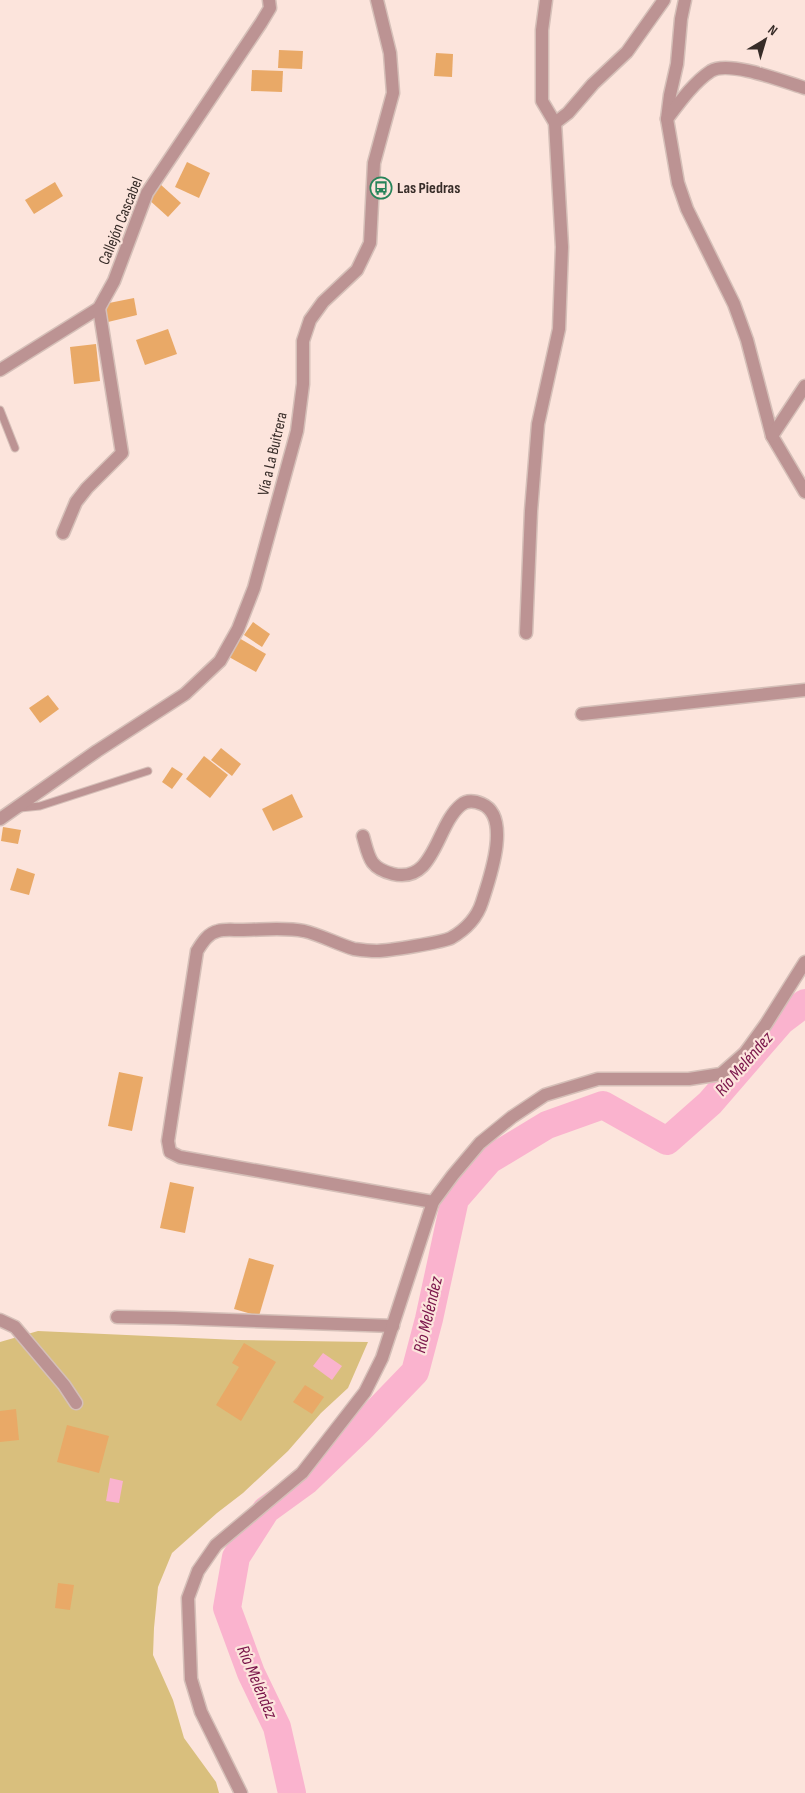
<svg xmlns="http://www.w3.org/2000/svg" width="805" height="1793" viewBox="0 0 805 1793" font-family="'Sofia Sans Condensed',sans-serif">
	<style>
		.green { fill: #d9bf7d }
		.water { fill: #fab3ce }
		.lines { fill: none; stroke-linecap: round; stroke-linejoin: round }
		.river { stroke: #fab3ce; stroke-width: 28 }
		.building { fill: #e9a967 }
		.service-casing { stroke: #d5bfb8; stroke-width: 9 }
		.minor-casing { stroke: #d5bfb8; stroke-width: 15 }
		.tertiary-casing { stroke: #d5bfb8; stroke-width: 15 }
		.service { stroke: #bc9393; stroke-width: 7 }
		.minor { stroke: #bc9393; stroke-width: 12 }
		.tertiary { stroke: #bc9393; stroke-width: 12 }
		.labels { text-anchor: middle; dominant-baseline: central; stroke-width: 4.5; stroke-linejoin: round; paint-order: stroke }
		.poi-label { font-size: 16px; font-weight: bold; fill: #372c28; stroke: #fce4dc; text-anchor: start }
		.street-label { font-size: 16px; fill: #372c28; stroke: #fce4dc }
		.water-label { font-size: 18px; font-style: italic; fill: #791449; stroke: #fce4dc }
	</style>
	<rect width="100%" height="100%" fill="#fce4dc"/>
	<polygon class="green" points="38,1331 237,1340 368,1342 348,1388 321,1413 288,1451 243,1493 217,1513 172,1553 158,1587 154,1628 153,1655 173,1700 184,1738 216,1782 219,1793 0,1793 0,1342"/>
	<g class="water">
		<polygon points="323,1353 342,1366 332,1380 313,1366"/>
		<polygon points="110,1478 123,1481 119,1503 106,1501"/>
	</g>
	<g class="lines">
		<polyline class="river" points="292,1793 277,1727 251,1673 227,1608 236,1557 266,1510 306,1481 359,1430 415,1372 429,1319 455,1199 489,1160 547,1125 603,1105 667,1141 710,1103 781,1021 805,1003"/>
	</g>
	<g class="building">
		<polygon points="279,50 303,51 302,69 278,68"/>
		<polygon points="436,53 453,54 452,77 434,76"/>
		<polygon points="252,70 283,71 282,92 251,91"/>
		<polygon points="187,162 210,173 199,198 175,187"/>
		<polygon points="55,182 63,196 34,214 25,200"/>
		<polygon points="160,184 181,203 168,217 147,198"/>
		<polygon points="134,298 137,315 108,322 104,304"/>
		<polygon points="168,329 177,354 145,365 136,340"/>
		<polygon points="96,344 100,381 74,384 70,347"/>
		<polygon points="253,622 270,634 262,647 244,635"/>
		<polygon points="239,638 266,654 256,672 229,657"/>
		<polygon points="48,695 59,709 40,723 29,708"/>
		<polygon points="221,748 241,764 232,776 211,760"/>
		<polygon points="204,756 228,775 210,798 186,779"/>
		<polygon points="172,767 183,774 172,789 162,782"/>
		<polygon points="292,794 303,817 273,831 262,809"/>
		<polygon points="3,827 21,830 18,844 1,841"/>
		<polygon points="17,868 35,874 29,895 10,890"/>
		<polygon points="119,1072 143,1077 132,1131 108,1126"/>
		<polygon points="170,1182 194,1187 185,1233 160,1228"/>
		<polygon points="249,1258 274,1265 259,1316 234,1309"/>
		<polygon points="244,1343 276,1362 241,1421 216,1405 239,1367 232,1363"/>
		<polygon points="305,1385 324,1397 312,1414 293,1402"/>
		<polygon points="16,1409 19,1440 0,1442 0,1411"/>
		<polygon points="67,1425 109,1436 99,1473 57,1462"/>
		<polygon points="58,1583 74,1585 70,1610 55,1608"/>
	</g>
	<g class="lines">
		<g class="service-casing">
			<g id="service">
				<polyline points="0,410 15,448"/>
				<polyline points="20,808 40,806 148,771"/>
			</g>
		</g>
		<g class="minor-casing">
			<g id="minor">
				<polyline points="685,0 681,19 677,64 670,95 667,119 678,183 687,209 734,304 747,340 772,436 805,492"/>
				<path d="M 667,119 C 679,103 694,82 711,71 C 729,60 785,82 805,88"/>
				<polyline points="555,123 568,113 593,84 627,52 664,0"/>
				<polyline points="0,370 99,308 114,281 147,193 261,23 270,8 269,0"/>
				<polyline points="772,436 805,386"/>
				<polyline points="63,533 76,502 87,488 122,453 99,308"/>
				<polyline points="526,633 531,511 538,424 559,329 562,247 555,123 542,101 542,30 546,0"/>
				<polyline points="582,714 805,690"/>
				<path d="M 363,836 C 369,857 369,868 393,874 C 435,884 436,825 461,805 C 467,800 475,801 482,804 C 512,817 489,880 482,902 C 477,918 465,930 451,938 C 444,942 387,951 377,951 C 370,951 361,950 354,949 C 337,944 321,935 304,931 C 284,927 261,930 240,930 C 233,930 224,929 218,931 C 208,933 202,943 197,951 L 168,1141 L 170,1152 L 180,1157 L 433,1202"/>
				<polyline points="117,1317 174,1318 393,1326"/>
				<polyline points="0,1320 15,1327 64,1385 76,1403"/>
				<polyline points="241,1793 201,1712 191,1679 188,1598 198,1571 216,1545 302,1473 365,1392 382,1358 433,1202 453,1175 480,1143 512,1117 545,1095 598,1079 689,1079 721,1074 745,1053 766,1024 805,962"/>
			</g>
		</g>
		<g class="tertiary-casing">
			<polyline id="tertiary" points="0,819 97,751 185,694 220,661 238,629 254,588 297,431 303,384 303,341 310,320 323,302 357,270 370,243 374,163 393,93 390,53 377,0"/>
		</g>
		<use href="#service" class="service"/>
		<use href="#minor" class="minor"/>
		<use href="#tertiary" class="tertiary"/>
	</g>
	<defs>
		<g id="bus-ring" transform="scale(1.125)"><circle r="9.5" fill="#fce4dc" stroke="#27845a" stroke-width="1.5"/><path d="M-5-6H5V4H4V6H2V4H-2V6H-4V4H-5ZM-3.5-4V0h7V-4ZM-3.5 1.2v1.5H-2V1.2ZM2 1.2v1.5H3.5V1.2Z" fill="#27845a"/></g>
	</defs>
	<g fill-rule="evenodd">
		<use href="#bus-ring" x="381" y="188"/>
	</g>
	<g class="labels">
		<g class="poi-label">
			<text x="397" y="188">Las Piedras</text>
		</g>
		<g class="street-label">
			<text transform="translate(121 221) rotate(-68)">Callejón Cascabel</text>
			<text transform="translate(273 454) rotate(-77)">Vía a La Buitrera</text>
		</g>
		<g class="water-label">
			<text transform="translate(744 1064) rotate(-49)">Río Meléndez</text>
			<text transform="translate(428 1315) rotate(-77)">Río Meléndez</text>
			<text transform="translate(257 1682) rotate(67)">Río Meléndez</text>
		</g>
	</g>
	<g transform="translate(765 40) rotate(38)" stroke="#fce4dc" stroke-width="4" paint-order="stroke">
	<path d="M0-4L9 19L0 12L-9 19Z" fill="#372c28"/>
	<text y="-8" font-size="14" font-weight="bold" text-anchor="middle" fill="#372c28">N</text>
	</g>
</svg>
